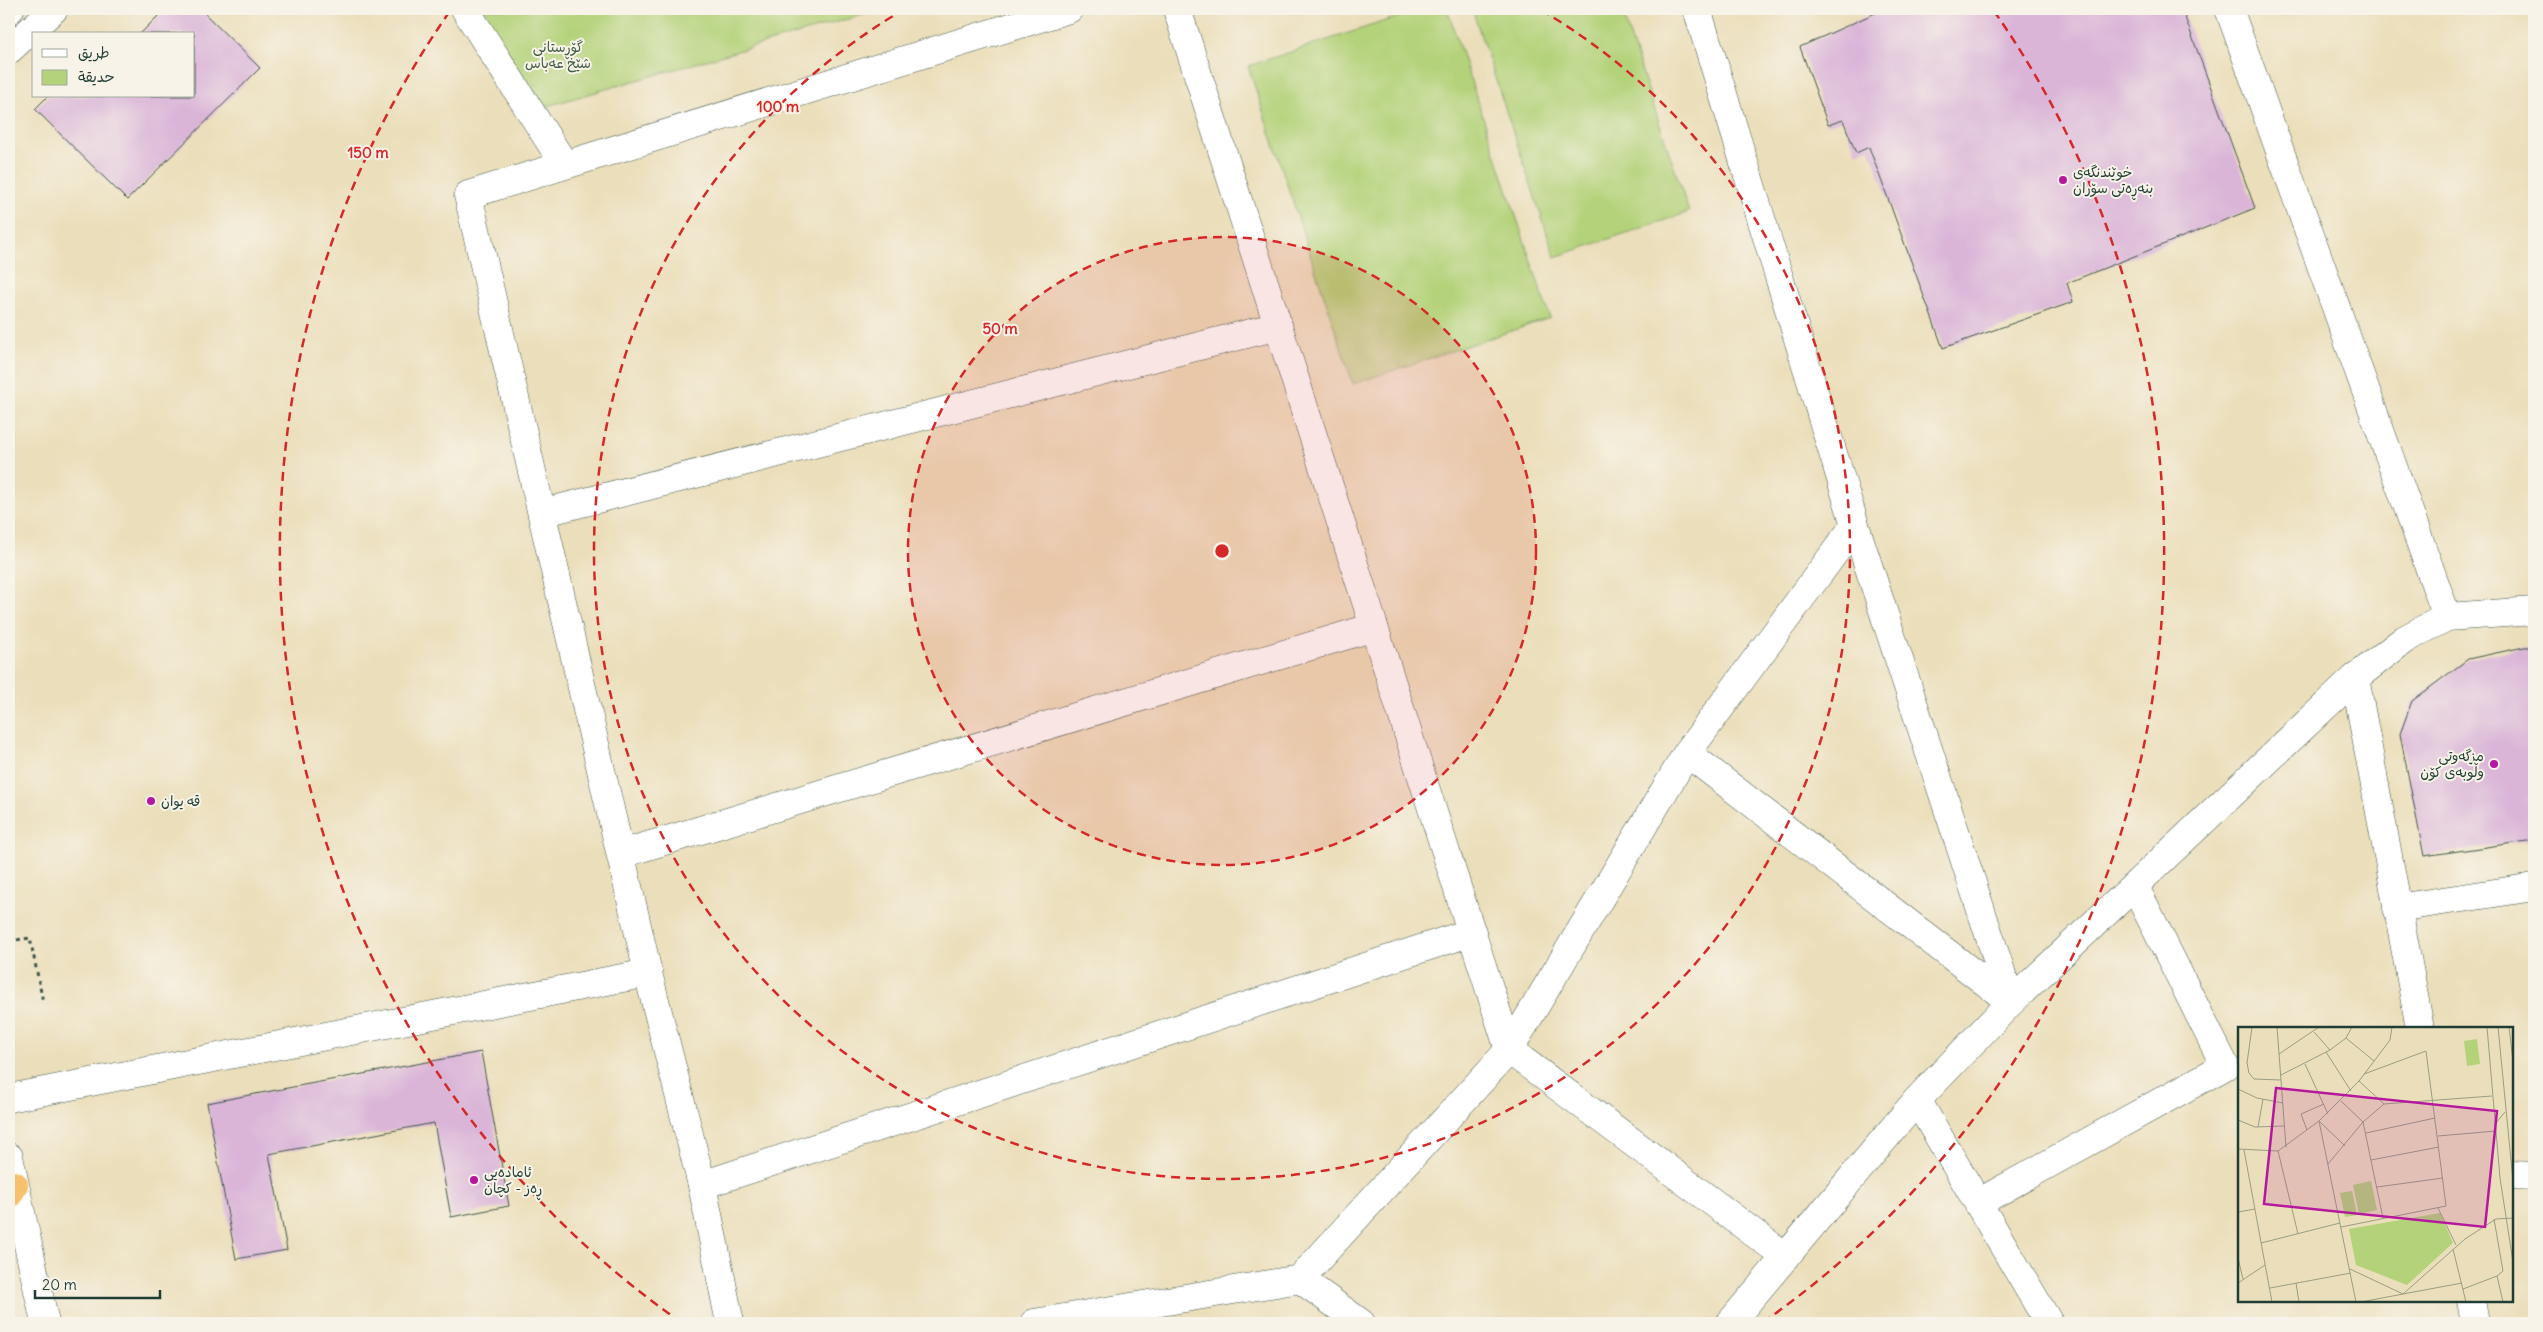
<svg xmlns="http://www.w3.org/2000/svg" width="2543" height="1332" viewBox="0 0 2543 1332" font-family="Delius,'Playpen Sans Arabic',sans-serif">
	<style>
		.green { fill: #b4d279; stroke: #6a8856 }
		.building { fill: #dab5d8 }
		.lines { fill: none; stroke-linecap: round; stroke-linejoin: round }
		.minor-casing { stroke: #3e5548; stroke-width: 29 }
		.highway-casing { stroke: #3e5548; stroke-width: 29 }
		.path { stroke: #3e5548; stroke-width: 3; stroke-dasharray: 4 4; stroke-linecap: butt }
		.minor { stroke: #fff; stroke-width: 28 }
		.highway { stroke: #f7c06c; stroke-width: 28 }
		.ring { fill: none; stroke: #d62828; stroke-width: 2.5; stroke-dasharray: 9 6 }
		.poi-dot { fill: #b5179e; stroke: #f7f3e8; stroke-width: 2 }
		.labels { text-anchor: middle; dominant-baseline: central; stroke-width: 4; stroke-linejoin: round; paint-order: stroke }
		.park-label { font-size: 14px; fill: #3d5b42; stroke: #f7f3e8 }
		.poi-label { font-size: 14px; fill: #1f3d34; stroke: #f7f3e8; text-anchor: start }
		.inset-road { fill: none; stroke: #999e84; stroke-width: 1 }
		.view { fill: #b5179e; fill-opacity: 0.15; stroke: #b5179e; stroke-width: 2.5 }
		.inset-edge { fill: none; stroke: #1f3d34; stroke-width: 2.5 }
		.centre { fill: #d62828; stroke: #f7f3e8; stroke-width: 2.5 }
		.ring-label { font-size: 15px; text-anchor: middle; font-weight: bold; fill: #d62828; stroke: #f7f3e8; stroke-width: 4; stroke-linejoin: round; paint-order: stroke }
	</style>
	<rect width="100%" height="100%" fill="#f7f3e8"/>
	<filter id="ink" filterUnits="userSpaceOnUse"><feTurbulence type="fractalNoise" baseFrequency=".02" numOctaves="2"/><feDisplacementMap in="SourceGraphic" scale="10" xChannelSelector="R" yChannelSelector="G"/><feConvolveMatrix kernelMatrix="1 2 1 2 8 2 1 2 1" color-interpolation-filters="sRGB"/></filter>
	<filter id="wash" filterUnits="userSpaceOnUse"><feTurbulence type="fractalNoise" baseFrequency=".0096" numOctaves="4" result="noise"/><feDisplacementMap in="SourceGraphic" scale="20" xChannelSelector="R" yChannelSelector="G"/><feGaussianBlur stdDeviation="1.12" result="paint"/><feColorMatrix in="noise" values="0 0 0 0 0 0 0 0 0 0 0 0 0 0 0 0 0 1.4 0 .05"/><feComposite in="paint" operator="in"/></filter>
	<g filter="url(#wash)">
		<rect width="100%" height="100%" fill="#ebdeba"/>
		<g class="green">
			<polygon points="479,9 883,9 537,109"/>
			<polygon points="1422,9 1447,9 1550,318 1353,384 1248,66"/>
			<polygon points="1472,9 1621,9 1689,212 1555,257"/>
		</g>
		<g id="blocks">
			<g class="building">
				<polygon points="165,9 200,9 260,68 127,200 35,109 48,96 194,96 194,34 140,34"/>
				<polygon points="1884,9 2182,9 2255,208 2067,283 2073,302 1943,348 1869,147 1856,153 1843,120 1828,125 1800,47"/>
				<polygon points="2524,647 2534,647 2534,840 2424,856 2400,734 2412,701 2468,659"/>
				<polygon points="481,1052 509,1206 451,1217 434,1123 269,1154 287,1250 236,1259 207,1103"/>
			</g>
		</g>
	</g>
	<g filter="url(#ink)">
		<use href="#blocks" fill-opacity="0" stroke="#3e5548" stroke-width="1"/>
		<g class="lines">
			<g class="minor-casing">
				<g id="minor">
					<polyline points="465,9 564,164"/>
					<polyline points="1177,9 1509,1050 1786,1257"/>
					<polyline points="1697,9 1855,525 2011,1002"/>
					<polyline points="2229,9 2447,617"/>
					<polyline points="9,10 10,9"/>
					<polyline points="9,50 54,9"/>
					<polyline points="542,513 1278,326"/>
					<polyline points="2355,678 2420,1028"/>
					<polyline points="1687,753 2011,1002"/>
					<polyline points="621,854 1374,627"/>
					<polyline points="2397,908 2534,887"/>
					<polyline points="9,1098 648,973"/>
					<polyline points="1917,1100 2049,1323"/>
					<polyline points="9,1157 45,1323"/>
					<polyline points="2512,1175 2534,1176"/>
					<polyline points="702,1185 1472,932"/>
					<polyline points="1978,1203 2225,1066 2135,887"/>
					<polyline points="1300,1279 1361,1323"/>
					<polyline points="2471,1301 2475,1323"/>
					<polyline points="730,1323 702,1185 648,973 468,195 1069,9"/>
					<polyline points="1034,1323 1300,1279 1509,1050 1687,753 1855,525"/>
					<polyline points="1730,1323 1917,1100 2011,1002 2355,678 2405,639 2447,617 2534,611"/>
				</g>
			</g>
			<g class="highway-casing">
				<polyline id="highway" points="9,1194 14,1185"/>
			</g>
			<polyline class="path" points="9,941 30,938 43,1002"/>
			<use href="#minor" class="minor"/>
			<use href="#highway" class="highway"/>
		</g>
	</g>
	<circle cx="1222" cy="551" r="314" fill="#d62828" fill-opacity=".12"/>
	<g class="ring">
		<circle cx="1222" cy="551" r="314"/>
		<path d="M1541 10A628 628 0 1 1 903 10"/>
		<path d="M682 1323A942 942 0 0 1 450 11M1994 11A942 942 0 0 1 1762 1323"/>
	</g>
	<g class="poi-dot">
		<circle cx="2063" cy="180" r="5"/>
		<circle cx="2494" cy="764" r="5"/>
		<circle cx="151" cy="801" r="5"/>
		<circle cx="474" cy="1180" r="5"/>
	</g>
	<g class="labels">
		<g class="park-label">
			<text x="558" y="47">گۆڕستانی<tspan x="558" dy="16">شێخ عەباس</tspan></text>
		</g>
		<g class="poi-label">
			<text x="2073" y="172">خوێندنگەی<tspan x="2073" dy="16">بنەڕەتی سۆران</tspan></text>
			<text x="2484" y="756" text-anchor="end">مزگەوتی<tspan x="2484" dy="16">وڵوبەی کۆن</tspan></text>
			<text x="161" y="801">قه یوان</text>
			<text x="484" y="1172">ئامادەیی<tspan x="484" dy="16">ڕەز - کچان</tspan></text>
		</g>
	</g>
	<g transform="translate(2238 1027)">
		<rect width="275" height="275" fill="#ebdeba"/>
		<path d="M 239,12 L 242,37 L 229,39 L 226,14 ZM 133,154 L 139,183 L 121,187 L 115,158 ZM 114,164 L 119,188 L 107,190 L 102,166 ZM 202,186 L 215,216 L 169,258 L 118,238 L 111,202 Z" fill="#b4d279"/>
		<path class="inset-road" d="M 14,0 L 9,36 L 11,46 L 16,52 L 43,53M 39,0 L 48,120M 249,0 L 262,151 L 275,235M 260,0 L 275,154M 271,0 L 275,34M 76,5 L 92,23M 108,11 L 136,34M 88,25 L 113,64M 41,27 L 81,0M 67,37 L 90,87M 43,48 L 92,23 L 108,11 L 114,0M 121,54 L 146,77M 0,62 L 19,71 L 45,76M 103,74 L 125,95 L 145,191M 0,93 L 17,100 L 47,99M 81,94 L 118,275M 82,95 L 107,119M 257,97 L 267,85M 20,100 L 25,72M 69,103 L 63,87 L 86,77M 128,106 L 197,91M 200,109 L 258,104M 0,122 L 40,124 L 81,94 L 121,54 L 152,13 L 154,0M 6,123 L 34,275M 40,124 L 60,207M 133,133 L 201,120M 90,137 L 125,95 L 146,77 L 254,69M 139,160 L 205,151M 200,181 L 218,218M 0,185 L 17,182M 103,200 L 208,179 L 188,24 L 126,47M 23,216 L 102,196M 215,222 L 228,275M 0,231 L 5,252M 112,242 L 165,267 L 224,256M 259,249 L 265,275M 0,256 L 27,238M 58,256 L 61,275M 32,261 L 113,246M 225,262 L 259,249 L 265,244 L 256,192M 123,275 L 165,267 L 227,212 L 258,192 L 275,191"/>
		<path class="view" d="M 38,61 L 259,84 L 247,200 L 26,177 Z"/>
		<rect width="275" height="275" class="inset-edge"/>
	</g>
	<circle cx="1222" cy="551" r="8" class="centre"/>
	<g class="ring-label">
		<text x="778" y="112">100 m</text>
		<text x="368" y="158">150 m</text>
		<text x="1000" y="334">50 m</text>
	</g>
	<rect width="2543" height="1332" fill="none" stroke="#f7f3e8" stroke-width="30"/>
	<rect x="32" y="32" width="162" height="65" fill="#f7f3e8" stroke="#a1aaa0"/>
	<rect x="42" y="49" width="25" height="8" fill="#ffffff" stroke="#a1aaa0"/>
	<text x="78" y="58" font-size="15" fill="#1f3d34">طريق</text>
	<rect x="42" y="70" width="25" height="15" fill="#b4d279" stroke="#a1aaa0"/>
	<text x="78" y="82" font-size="15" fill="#1f3d34">حديقة</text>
	<path d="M35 1290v8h125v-8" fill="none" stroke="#1f3d34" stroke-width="2.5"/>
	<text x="42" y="1290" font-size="15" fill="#1f3d34" stroke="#f7f3e8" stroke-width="4" paint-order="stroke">20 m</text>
</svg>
